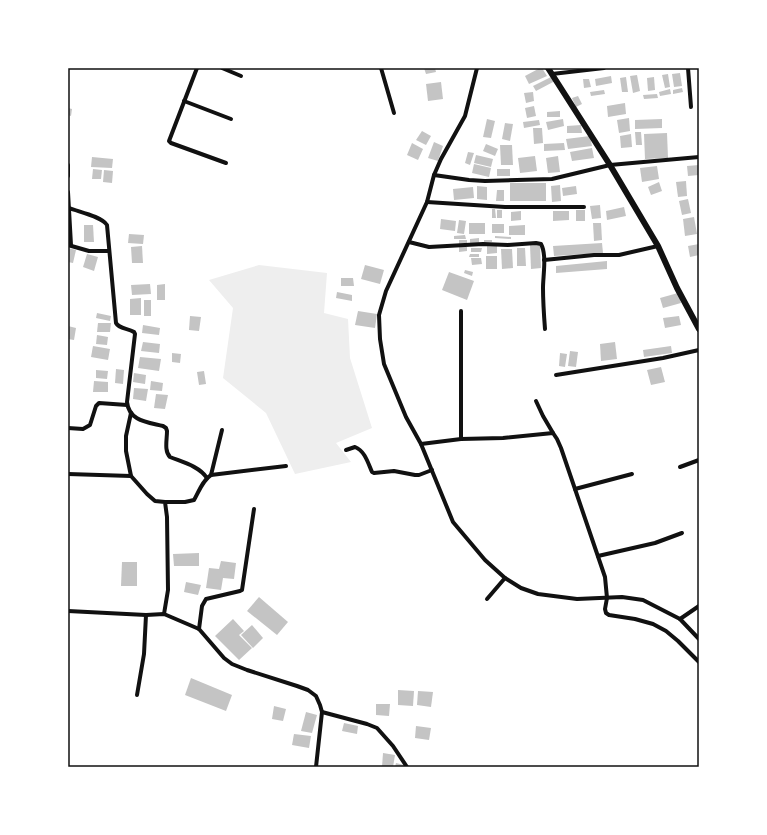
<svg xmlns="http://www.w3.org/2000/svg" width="767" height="835" viewBox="0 0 767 835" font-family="'Exo 2',sans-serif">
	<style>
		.green { fill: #eee }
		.building { fill: #c4c4c4 }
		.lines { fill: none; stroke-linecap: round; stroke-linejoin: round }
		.minor { stroke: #111; stroke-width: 4 }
		.secondary { stroke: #111; stroke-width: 6 }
		.neatline { fill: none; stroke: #111; stroke-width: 1.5 }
	</style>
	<rect width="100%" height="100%" fill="#fff"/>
	<polygon class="green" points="259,265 327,273 324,313 348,319 350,358 372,428 336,443 351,462 295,474 266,413 223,378 233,308 209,280"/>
	<g class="building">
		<polygon points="424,68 435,68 436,72 426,74"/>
		<polygon points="540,68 542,68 547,76 529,84 525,76"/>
		<polygon points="680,73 682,86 674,87 672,74"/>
		<polygon points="668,74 670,87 665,88 662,75"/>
		<polygon points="637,75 640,91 633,93 630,76"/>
		<polygon points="553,76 555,81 536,91 533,86"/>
		<polygon points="611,76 612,83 596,86 595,79"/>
		<polygon points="626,77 628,92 622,92 620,78"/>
		<polygon points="654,77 655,90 648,91 647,78"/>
		<polygon points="583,79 589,79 591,87 584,88"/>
		<polygon points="441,82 443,99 428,101 426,84"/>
		<polygon points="682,88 683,92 673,94 673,90"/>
		<polygon points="670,89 671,94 660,96 659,92"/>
		<polygon points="604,90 605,94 591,96 590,92"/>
		<polygon points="533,92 534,101 526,103 524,93"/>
		<polygon points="657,94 658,98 644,99 643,95"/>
		<polygon points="578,96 582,104 576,107 572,98"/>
		<polygon points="625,103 626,114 608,117 607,106"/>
		<polygon points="534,106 536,116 527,118 525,108"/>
		<polygon points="68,108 72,109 71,116 68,115"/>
		<polygon points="560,111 560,117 547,117 547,112"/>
		<polygon points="629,118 630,131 619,133 617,120"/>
		<polygon points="487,119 495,121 491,138 483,137"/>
		<polygon points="563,119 564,126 548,130 546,122"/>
		<polygon points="662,119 662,128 635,129 635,120"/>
		<polygon points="539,120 540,125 524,128 523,122"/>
		<polygon points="505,123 513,124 510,141 502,139"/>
		<polygon points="581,125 582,133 567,133 567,126"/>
		<polygon points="533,128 542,128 543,143 534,144"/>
		<polygon points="422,131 431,136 426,145 416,140"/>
		<polygon points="635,132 641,132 642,145 636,145"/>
		<polygon points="667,133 668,158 645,159 644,134"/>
		<polygon points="631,134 632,147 621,148 620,136"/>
		<polygon points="590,136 592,146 568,149 566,139"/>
		<polygon points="434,142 443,146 438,161 428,158"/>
		<polygon points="412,143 423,149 418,160 407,155"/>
		<polygon points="564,143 565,150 544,151 544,144"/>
		<polygon points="486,144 498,149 495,156 483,151"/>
		<polygon points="500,145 512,145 513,165 501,165"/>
		<polygon points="592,148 594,158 572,161 570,152"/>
		<polygon points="468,152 474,153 470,165 465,163"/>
		<polygon points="476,155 493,159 491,167 474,163"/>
		<polygon points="535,156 537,171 520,173 518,158"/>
		<polygon points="558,156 560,172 548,173 546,158"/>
		<polygon points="92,157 113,159 112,168 91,167"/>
		<polygon points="474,164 491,168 489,177 472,173"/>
		<polygon points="699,165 699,175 688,176 687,166"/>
		<polygon points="657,166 659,179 642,182 640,168"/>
		<polygon points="93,169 102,170 101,179 92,179"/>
		<rect x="497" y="169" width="13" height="7"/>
		<polygon points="104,170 113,171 112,183 103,182"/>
		<polygon points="686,181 687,196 678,197 676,182"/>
		<polygon points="659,182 662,191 651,195 648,187"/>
		<rect x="510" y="183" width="36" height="18"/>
		<polygon points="560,185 561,201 552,202 551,186"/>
		<polygon points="477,186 487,187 487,200 477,199"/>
		<polygon points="576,186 577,194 563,196 562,188"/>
		<polygon points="473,187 474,198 454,200 453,189"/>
		<polygon points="497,190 504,190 504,201 496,201"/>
		<polygon points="688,199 691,213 682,215 679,201"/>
		<polygon points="600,205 601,218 592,219 590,206"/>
		<polygon points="624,207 626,216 607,220 606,211"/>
		<polygon points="492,209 495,209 496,218 492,218"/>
		<rect x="497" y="210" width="5" height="8"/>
		<rect x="576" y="210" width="9" height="11"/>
		<polygon points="521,211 521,220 511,221 511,212"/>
		<polygon points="553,211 569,211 569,220 553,221"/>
		<polygon points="694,217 697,234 685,236 683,219"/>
		<polygon points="441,219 456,221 455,231 440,229"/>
		<polygon points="459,220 466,221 464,234 457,233"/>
		<rect x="469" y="223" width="16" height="11"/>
		<polygon points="593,223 601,223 602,240 594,241"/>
		<rect x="492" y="224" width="12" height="9"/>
		<polygon points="84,225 93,225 94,242 84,242"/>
		<polygon points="525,225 525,235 509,235 509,226"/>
		<polygon points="129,234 144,235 143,244 128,243"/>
		<polygon points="465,235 466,239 454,239 454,236"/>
		<polygon points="495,236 511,237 511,239 495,238"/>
		<polygon points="479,238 479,243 470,243 470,239"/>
		<polygon points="459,240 467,240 467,243 459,244"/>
		<rect x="484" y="240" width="8" height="2"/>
		<polygon points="602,243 603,253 554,256 553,246"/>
		<polygon points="699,244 699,255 690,257 688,246"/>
		<polygon points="497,245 497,253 487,254 487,246"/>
		<polygon points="530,245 540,245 541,268 531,269"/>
		<polygon points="142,246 143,263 132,263 131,247"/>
		<polygon points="459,247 467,247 467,251 459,252"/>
		<polygon points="68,248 76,250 73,263 68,262"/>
		<polygon points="471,248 482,248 481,252 471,252"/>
		<polygon points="517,248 525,248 526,266 517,266"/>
		<polygon points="501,249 512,249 513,268 502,269"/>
		<polygon points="87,254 98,257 94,271 83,267"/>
		<polygon points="470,254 479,254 479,257 469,257"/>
		<rect x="486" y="256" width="11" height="13"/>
		<polygon points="471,258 481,258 482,264 472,265"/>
		<polygon points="607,261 607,269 556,273 556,266"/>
		<polygon points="365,265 384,270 380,284 361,279"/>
		<polygon points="465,270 473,272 472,276 464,273"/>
		<polygon points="449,272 474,281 467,300 442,290"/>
		<polygon points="341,278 353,278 354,286 341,286"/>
		<polygon points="150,284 151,294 132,295 131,285"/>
		<polygon points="165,284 165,300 157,300 157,285"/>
		<polygon points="337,292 352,295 352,301 336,298"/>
		<polygon points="678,293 681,303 663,308 660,298"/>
		<polygon points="141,298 141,315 130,315 130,299"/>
		<rect x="144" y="300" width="7" height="16"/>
		<polygon points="358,311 377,314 375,328 355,325"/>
		<polygon points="97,313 111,316 110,321 96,318"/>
		<polygon points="190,316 201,317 199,331 189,330"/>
		<polygon points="679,316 681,325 665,328 663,318"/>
		<polygon points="98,323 111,323 110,332 97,332"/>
		<polygon points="143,325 160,328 159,335 142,333"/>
		<polygon points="68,326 76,328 74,340 68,339"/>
		<polygon points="97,335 108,337 107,345 96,344"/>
		<polygon points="143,342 160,344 159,353 141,351"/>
		<polygon points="615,342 617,359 601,361 600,344"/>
		<polygon points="93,346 110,349 108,360 91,357"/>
		<polygon points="671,346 672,353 644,357 643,350"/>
		<polygon points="570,351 578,352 576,367 568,366"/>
		<polygon points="172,353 181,354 180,363 172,362"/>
		<polygon points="560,353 567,354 565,367 559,366"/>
		<polygon points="140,357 161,359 159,371 138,368"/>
		<polygon points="661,367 665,382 651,385 647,370"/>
		<polygon points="116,369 124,370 123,384 115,383"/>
		<polygon points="96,370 108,371 107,379 96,378"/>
		<polygon points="204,371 206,384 199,385 197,372"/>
		<polygon points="134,373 146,375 145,384 133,382"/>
		<polygon points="94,381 108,382 108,392 93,392"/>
		<polygon points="151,381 163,383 162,391 150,390"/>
		<polygon points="134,388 148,389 146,401 133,399"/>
		<polygon points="156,394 168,395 165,409 154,408"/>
		<polygon points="199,553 199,566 174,566 173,554"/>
		<polygon points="221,561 236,563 234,579 223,578 221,590 206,588 209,568 219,569"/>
		<polygon points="122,562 137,562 137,586 121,586"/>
		<polygon points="186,582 201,585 198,595 184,592"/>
		<polygon points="259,597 288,622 277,635 247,611"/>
		<polygon points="233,619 244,631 239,635 252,648 239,660 215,636"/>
		<polygon points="252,625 263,638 253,648 241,635"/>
		<polygon points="191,678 232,695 226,711 185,695"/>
		<polygon points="398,690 414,691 413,706 398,705"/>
		<polygon points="418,691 433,692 431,707 417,705"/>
		<polygon points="376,704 390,704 389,716 376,715"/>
		<polygon points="274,706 286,709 283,721 272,719"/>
		<polygon points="306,712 317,715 312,733 301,731"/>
		<polygon points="344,723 358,726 357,734 342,731"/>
		<polygon points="416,726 431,728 429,740 415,738"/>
		<polygon points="294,734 311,736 309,748 292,745"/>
		<polygon points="383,753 395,755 393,767 382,767"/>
		<polygon points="396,763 404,765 404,767 395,767"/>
	</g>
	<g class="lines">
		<g class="minor">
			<polyline points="197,68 169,141 171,143 226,163"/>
			<polyline points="222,68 241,76"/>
			<polyline points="381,68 394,113"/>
			<polyline points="477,68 465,116 441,159 434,175 427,202 386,291 379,315 380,339 384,364 406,417 421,444 453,522 485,560 505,578 521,588 538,594 577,599 622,597 643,600 680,619 699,639"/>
			<polyline points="688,68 691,107"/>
			<polyline points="552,74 604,68"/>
			<polyline points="184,101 231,119"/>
			<polyline points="68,165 68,176"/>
			<polyline points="434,175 469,180 485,181 552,179 610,165 699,157"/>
			<polyline points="68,192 71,245"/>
			<polyline points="427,202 505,207 584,207"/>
			<path d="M 69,208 C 79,212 101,216 107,225 L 116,323 C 119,329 128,328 134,332 L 135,334 L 127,402 C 129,421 147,422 163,426 L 166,428 L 167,431 C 167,440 164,451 170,457 C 182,462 199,466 207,478"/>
			<path d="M 409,242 L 429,247 L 483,244 L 508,245 L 536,243 L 541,244 C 547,255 543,276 543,288 C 543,302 544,316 545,329"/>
			<polyline points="68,245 89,251 109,251"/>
			<polyline points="544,260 594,255 619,255 658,246"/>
			<polyline points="556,375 663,358 699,350"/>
			<polyline points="536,401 543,416 553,433"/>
			<polyline points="131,413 126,436 126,451 131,476"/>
			<polyline points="68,428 83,429 90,425 96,406 99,403 127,405"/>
			<polyline points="461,439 503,438 553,433 557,439 561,448 605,577 607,598 605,609 606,613 609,615 635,619 653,624 666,631 678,641 699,662"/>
			<polyline points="421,444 461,439 461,311"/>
			<path d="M 346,450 L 355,447 C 365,451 368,463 372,472 L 374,473 L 394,471 L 415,475 L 419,475 L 432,470"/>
			<polyline points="680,467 699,460"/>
			<polyline points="68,474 131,476 147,494 155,501 165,502 167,517 168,590 164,614"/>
			<polyline points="211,475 222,430"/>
			<polyline points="575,489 632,474"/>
			<path d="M 165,502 L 185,502 L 194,500 C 199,491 203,480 211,475 L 286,466"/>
			<polyline points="598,556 655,543 682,533"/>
			<polyline points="487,599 505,578"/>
			<polyline points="68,611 146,615 164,614 199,629 224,658 232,664 247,670 297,686 308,690 316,696 320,705 322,712 316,767"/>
			<polyline points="680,619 699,606"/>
			<polyline points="199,629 202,606 206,599 240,591 242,590 254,509"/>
			<polyline points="137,695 144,654 146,615"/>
			<polyline points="322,712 367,724 377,728 393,746 407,767"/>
		</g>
		<polyline class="secondary" points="548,68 610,165 658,246 677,288 699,329"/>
	</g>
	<rect width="767" height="835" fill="none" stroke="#ffffff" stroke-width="138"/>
	<rect x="69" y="69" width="629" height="697" class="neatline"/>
</svg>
